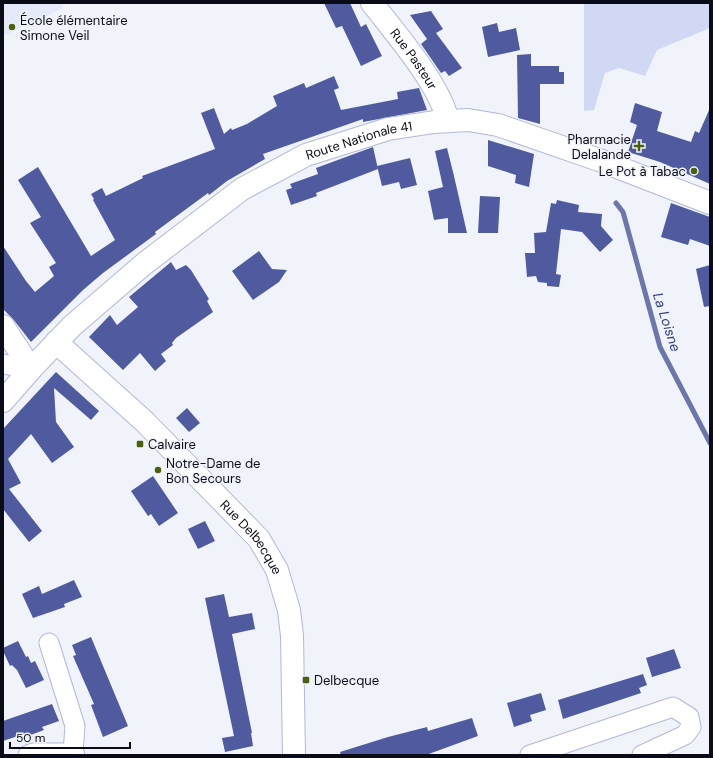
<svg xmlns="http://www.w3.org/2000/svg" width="713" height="758" viewBox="0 0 713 758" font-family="'DM Sans',sans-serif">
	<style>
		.built { fill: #e5eafa }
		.green { fill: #d1d8f4 }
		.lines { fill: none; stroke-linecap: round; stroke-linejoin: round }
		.stream { stroke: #6a76ac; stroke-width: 5 }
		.building { fill: #4f5b9e }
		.street-casing { stroke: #b0b8d9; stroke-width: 21 }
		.secondary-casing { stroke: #b0b8d9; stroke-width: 24 }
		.street { stroke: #fff; stroke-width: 19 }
		.secondary { stroke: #fff; stroke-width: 22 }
		.poi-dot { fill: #4b600a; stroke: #f1f3fa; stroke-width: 1.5 }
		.labels { text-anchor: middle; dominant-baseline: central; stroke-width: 3; stroke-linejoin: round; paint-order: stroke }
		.poi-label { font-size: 13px; fill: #090c17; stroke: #f1f3fa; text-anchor: start }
		.street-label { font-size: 13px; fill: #090c17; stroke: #f1f3fa }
		.water-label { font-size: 14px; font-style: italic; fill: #323b8f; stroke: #f1f3fa }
	</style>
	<rect width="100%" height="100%" fill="#f1f3fa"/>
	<polygon class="built" points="3,3 61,3 63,8 3,36"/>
	<polygon class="green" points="584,3 710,3 710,28 657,50 645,76 619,68 605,73 594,110 584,111"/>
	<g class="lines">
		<polyline class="stream" points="616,203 623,212 660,347 710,443"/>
	</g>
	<g class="building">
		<polygon points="324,3 350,3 361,27 366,24 382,56 361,66 342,26 336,28"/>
		<polygon points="431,11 443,29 436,33 462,68 449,76 445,71 441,73 421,44 427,39 410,15"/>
		<polygon points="497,23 499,32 516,28 520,50 488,57 482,27"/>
		<polygon points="531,54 531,66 559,66 559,72 564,72 564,84 540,84 540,124 518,118 517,55"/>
		<polygon points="334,76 339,88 334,90 341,110 398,99 397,92 419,88 427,110 363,122 363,119 263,154 265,159 227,181 209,195 208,193 155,232 156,234 103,273 83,290 31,342 13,319 3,309 3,246 26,281 35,292 54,276 49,267 56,263 30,223 41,217 18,180 38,167 91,256 115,240 93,200 94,199 91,194 102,188 106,196 143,178 142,176 215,149 201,113 214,108 224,134 231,128 232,130 247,124 277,106 273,96 304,83 306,88"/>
		<polygon points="635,103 662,112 657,131 691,142 695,131 699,133 710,108 710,184 660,162 628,152 637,125 630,122"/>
		<polygon points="488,140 534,154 529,187 515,183 516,175 488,166"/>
		<polygon points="373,147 378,169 316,193 317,196 291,205 286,190 292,188 290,184 318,174 316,168"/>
		<polygon points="447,148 454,176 467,233 448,233 448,218 434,220 428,191 443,187 435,151"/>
		<polygon points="410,158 417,185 401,189 399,182 382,186 377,166"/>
		<polygon points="480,196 500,197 498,233 478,233"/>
		<polygon points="557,200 579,205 578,212 602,214 601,226 613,240 600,252 582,232 561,229 556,274 561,275 559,287 547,286 547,283 538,282 536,276 527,277 525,253 535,253 534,233 546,232 551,203 556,204"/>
		<polygon points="671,203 710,217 710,246 690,239 688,245 661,237"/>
		<polygon points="259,251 272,269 287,270 279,282 253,300 232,271"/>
		<polygon points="171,262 176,270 186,265 191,270 209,299 207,301 213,312 176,338 172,343 173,345 161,354 166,361 155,371 140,353 123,370 89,337 110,315 117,325 138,307 129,297"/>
		<polygon points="710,265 710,306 704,307 696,269"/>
		<polygon points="56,372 99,411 91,420 54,388 56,422 74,447 52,463 31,434 8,459 21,483 9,489 42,531 29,542 3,509 3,429"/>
		<polygon points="187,408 200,423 189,432 176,418"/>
		<polygon points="153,476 178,513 159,526 151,514 148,516 131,491"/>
		<polygon points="205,521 215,541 198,549 188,529"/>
		<polygon points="74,580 82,597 64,604 65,607 33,618 22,594 39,586 42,594"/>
		<polygon points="224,594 229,617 252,613 255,629 232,634 252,733 251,733 253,746 225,752 222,738 234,736 205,598"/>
		<polygon points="91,637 128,726 103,737 91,705 94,704 73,656 76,655 72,645"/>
		<polygon points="18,641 26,657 28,656 31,663 35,661 44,680 26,688 17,670 12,665 10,666 3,651 3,648"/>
		<polygon points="674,649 681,668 652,677 646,658"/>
		<polygon points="643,674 647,685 639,688 641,693 563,719 558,700"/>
		<polygon points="541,693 546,710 530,715 532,721 514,727 507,703"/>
		<polygon points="52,704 59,721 42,727 44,730 28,736 27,733 3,741 3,721"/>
		<polygon points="472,718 478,736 426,755 341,755 340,752 388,737 427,727 428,731"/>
	</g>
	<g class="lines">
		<g class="street-casing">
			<g id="street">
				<polyline points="3,364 31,369"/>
				<polyline points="49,643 75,726 73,753"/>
				<polyline points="28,755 33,753 73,753 75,755"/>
				<polyline points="530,755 673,707 689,717 691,727 685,735 642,755"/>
			</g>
		</g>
		<g class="secondary-casing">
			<g id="secondary">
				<path id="s1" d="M 372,3 C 396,34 439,83 448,121"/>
				<polyline points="3,326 31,369"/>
				<path id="s2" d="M 56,342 L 145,422 L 259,539 L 277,570 L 289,610 L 292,636 L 294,755"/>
				<path id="s3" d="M 3,401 L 31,369 L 72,326 L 144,264 L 242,189 L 306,155 L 388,129 L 434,122 L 468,120 L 498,125 L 599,160 L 710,203"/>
			</g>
		</g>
		<use href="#street" class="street"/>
		<use href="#secondary" class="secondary"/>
	</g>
	<g class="poi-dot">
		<circle cx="12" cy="27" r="4"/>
		<path d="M637 140h4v4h4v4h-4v4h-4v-4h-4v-4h4z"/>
		<circle cx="694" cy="171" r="4"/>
		<rect x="136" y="440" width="8" height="8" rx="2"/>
		<circle cx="158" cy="470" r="4"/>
		<rect x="302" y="676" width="8" height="8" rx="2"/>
	</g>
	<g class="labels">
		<g class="poi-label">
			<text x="20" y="20">École élémentaire<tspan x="20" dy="15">Simone Veil</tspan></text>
			<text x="631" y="139" text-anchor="end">Pharmacie<tspan x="631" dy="15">Delalande</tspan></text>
			<text x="686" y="171" text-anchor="end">Le Pot à Tabac</text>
			<text x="148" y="444">Calvaire</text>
			<text x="166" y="463">Notre-Dame de<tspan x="166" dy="15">Bon Secours</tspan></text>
			<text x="314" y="680">Delbecque</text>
		</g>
		<g class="street-label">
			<text stroke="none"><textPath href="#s1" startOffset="70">Rue Pasteur</textPath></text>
			<text stroke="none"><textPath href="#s3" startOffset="448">Route Nationale 41</textPath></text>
			<text stroke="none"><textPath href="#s2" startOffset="277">Rue Delbecque</textPath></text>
		</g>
		<g class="water-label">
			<text transform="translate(667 322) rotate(72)">La Loisne</text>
		</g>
	</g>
	<rect width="713" height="758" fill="none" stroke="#090c17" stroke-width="8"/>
	<path d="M10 742v6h120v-6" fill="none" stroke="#090c17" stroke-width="2"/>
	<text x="16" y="742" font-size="12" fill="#090c17" stroke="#f1f3fa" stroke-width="3" paint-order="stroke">50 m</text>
</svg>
